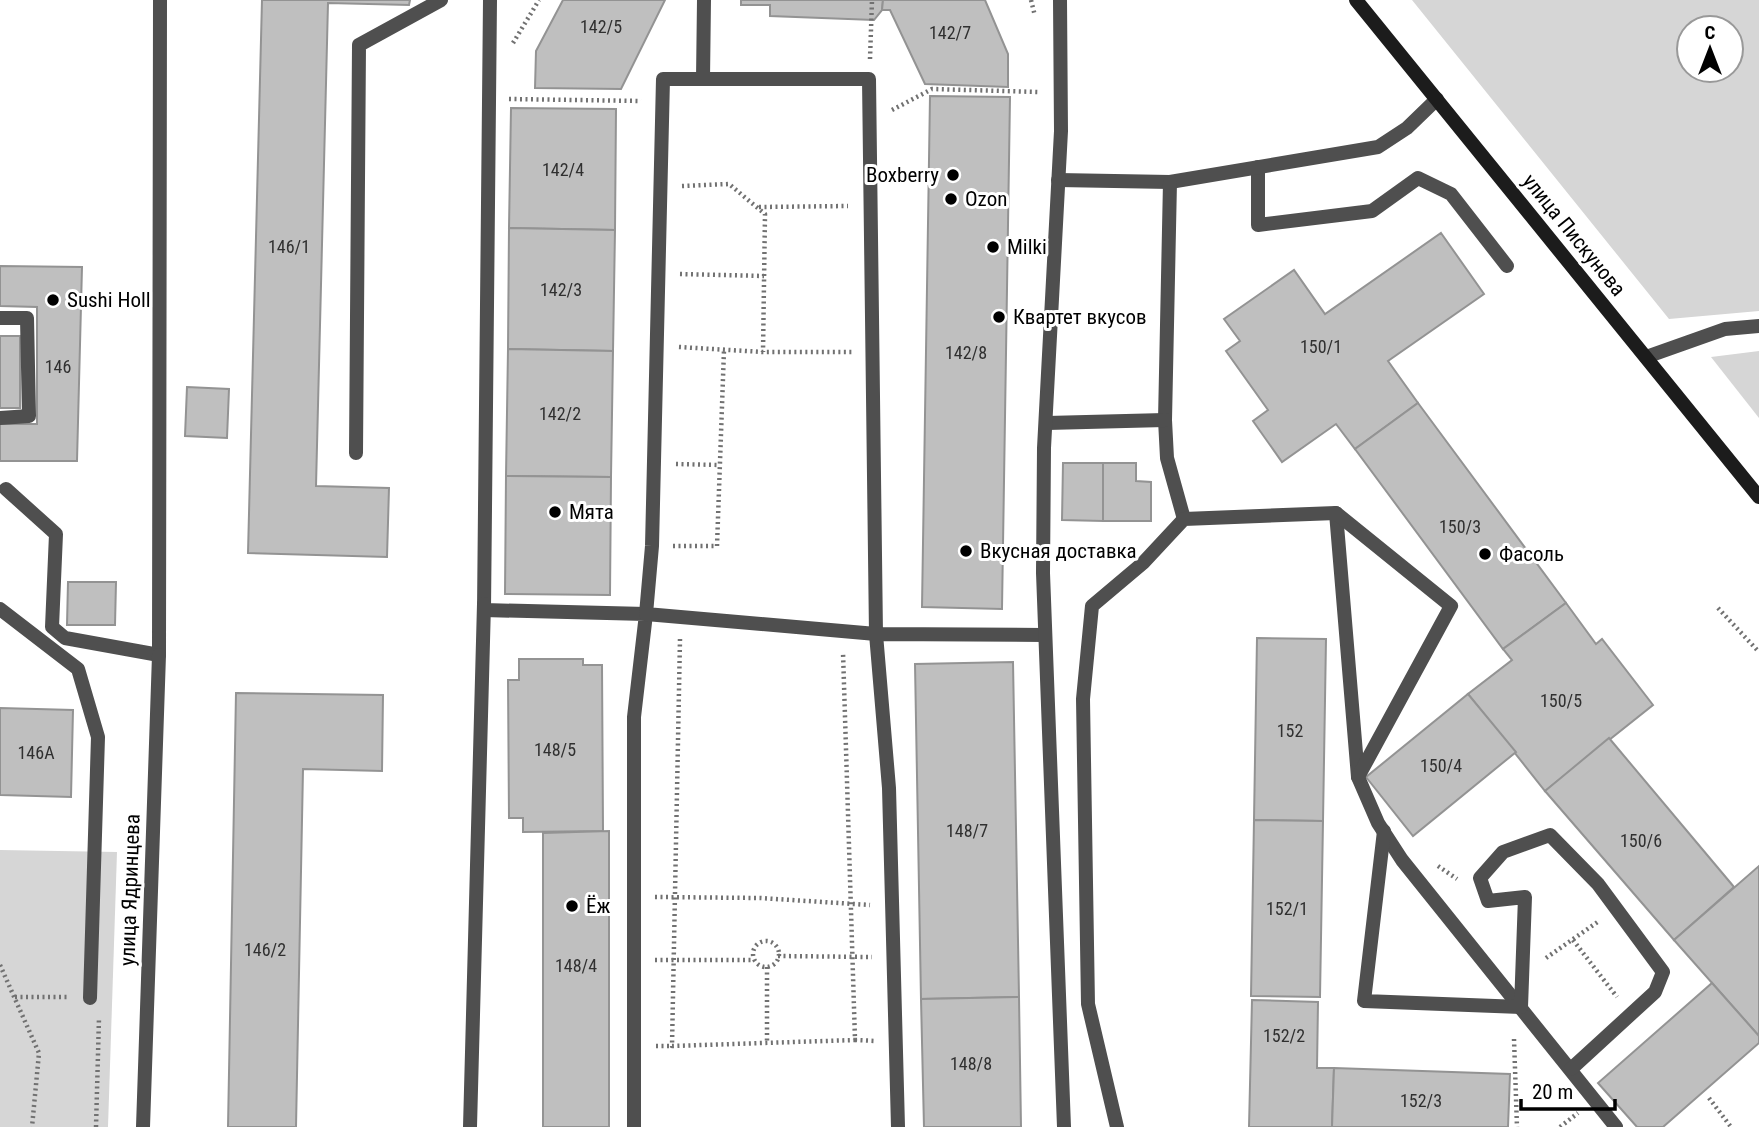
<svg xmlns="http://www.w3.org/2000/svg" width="1759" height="1127" viewBox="0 0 1759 1127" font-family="'Roboto Condensed',sans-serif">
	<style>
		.green { fill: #d6d6d6; fill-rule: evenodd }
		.building { fill: #bfbfbf; stroke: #939393; stroke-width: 2 }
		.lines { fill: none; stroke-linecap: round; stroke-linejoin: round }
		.path { stroke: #717171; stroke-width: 4.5; stroke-dasharray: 2 3.5; stroke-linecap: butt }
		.lane { stroke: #4f4f4f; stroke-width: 14 }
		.street { stroke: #4f4f4f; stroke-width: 14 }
		.secondary { stroke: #1c1c1c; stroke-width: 14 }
		.poi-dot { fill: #000; stroke: #fff; stroke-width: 2.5 }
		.labels { text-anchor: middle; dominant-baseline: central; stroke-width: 6; stroke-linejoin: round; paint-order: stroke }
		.number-label { font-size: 18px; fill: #303030 }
		.poi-label { font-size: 21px; fill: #000; stroke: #fff; text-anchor: start }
		.street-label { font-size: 21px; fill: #000; stroke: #fff }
	</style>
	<rect width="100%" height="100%" fill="#fff"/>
	<g class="green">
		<path d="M 1412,0 L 1759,0 L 1759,311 L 1669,319 ZM 1689,28 L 1731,28 L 1731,70 L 1689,70 Z"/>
		<polygon points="1759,351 1759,418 1711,357"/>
		<polygon points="0,850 117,852 108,1127 0,1127"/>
	</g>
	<g class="building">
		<polygon points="262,0 410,0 409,5 328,3 316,486 389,488 387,557 248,553"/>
		<polygon points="563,0 665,0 621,89 535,88 536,51"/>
		<polygon points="741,0 883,0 882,10 874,20 770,16 770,5 741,5"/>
		<polygon points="883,0 985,0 1008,54 1008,87 925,84 890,10 882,10"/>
		<polygon points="930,96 1010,97 1002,609 922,607"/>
		<polygon points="511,108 616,109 615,230 509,228"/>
		<polygon points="509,228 615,230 613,351 508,349"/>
		<polygon points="1441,233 1484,294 1388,361 1418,403 1355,449 1336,424 1282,462 1253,421 1268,410 1226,351 1240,341 1224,319 1294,270 1325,314"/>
		<polygon points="0,266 82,267 77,461 0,461 0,424 37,424 37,307 0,306"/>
		<rect x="0" y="336" width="20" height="72"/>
		<polygon points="508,349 613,351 611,477 506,476"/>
		<polygon points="187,387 229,389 227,438 185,436"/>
		<polygon points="1418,403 1566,603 1503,649 1355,449"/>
		<polygon points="1063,463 1103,463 1103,521 1062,520"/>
		<polygon points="1103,463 1136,463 1136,481 1151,482 1151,521 1103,521"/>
		<polygon points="506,476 611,477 610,595 505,594"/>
		<polygon points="68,582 116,582 115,625 67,625"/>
		<polygon points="1566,603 1596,644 1602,639 1653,705 1545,791 1468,694 1512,660 1503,649"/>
		<polygon points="1257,638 1326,639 1323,821 1254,820"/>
		<polygon points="519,659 583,659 583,665 602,665 603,831 523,832 523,818 509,818 508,680 519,680"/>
		<polygon points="1013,662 1019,997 921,999 915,664"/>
		<polygon points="236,693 383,695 382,771 303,769 296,1127 228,1127"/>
		<polygon points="1468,694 1516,752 1413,836 1366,777"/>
		<polygon points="0,708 73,710 71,797 0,795"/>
		<polygon points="1609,738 1734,887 1674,940 1545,791"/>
		<polygon points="1254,820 1323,821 1320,997 1251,996"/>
		<polygon points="609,831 609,1127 543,1127 543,833"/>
		<polygon points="1759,866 1759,1036 1674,940"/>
		<polygon points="1712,983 1759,1036 1759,1043 1663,1127 1637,1127 1598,1083"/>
		<polygon points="1019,997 1021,1127 924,1127 921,999"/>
		<polygon points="1252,1000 1318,1002 1317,1068 1334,1068 1332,1127 1249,1127"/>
		<polygon points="1334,1068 1510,1074 1508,1127 1332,1127"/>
	</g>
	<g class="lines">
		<g class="path">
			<polyline points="1031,0 1035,16"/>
			<polyline points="513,43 539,0"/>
			<polyline points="870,59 872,0"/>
			<polyline points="509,99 641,101"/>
			<polyline points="892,110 932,89 1039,92"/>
			<polyline points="682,186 729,184 765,214 763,352"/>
			<polyline points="759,207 848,206"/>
			<polyline points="680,274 764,276"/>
			<polyline points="679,347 763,352 852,352"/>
			<polyline points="676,464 720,465"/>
			<polyline points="673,546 717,546 724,350"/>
			<polyline points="1718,608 1759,652"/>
			<polyline points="680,639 672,1046 855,1040 843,652"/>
			<polyline points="1438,866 1457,879"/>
			<polyline points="655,897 760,898 870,905"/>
			<polyline points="1573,940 1617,997"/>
			<circle cx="766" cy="954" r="13"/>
			<polyline points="778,956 872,957"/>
			<polyline points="1546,958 1599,921"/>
			<polyline points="655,960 754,960"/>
			<polyline points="0,965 39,1053 32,1127"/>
			<polyline points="767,967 767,1043"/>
			<polyline points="15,997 70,997"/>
			<polyline points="1514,1039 1517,1127"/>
			<polyline points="855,1040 876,1041"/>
			<polyline points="656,1046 672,1046"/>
			<polyline points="1709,1098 1731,1127"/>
			<polyline points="96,1127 99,1018"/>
			<polyline points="1560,1127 1578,1113"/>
		</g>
		<g class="lane">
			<polyline points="490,0 484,610 646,614 634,717 634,1127"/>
			<polyline points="703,79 704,0"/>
			<polyline points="1258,167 1258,225 1372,211 1418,178 1451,194 1507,266"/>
			<polyline points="1058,180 1170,182 1378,147 1407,128 1437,99"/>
			<polyline points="1170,182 1165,420 1167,458 1184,519"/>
			<polyline points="0,318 27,318 29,416 0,418"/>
			<polyline points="1646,357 1725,329 1759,326"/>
			<polyline points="1047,423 1165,420"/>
			<polyline points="356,453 359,45 441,0"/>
			<polyline points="6,489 56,534 52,627 65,638 159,655 160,0"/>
			<polyline points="1336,513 1358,777 1378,823 1402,860 1616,1127"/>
			<polyline points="0,609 78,669 98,737 90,998"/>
			<polyline points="1384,831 1364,1001 1521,1007 1525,897 1488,901 1480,878 1503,852 1550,835 1598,884 1663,972 1655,992 1571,1069"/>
			<polyline points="470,1127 484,604"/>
			<polyline points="898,1127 889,788 876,634 869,79 663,79 652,546 646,614 876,634 1044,635"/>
			<polyline points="1117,1127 1088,1004 1083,699 1092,606 1143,563 1184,519 1336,513 1451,606 1358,777"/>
		</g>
		<g class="street">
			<polyline points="1060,0 1061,131 1044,448 1043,573 1064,1127"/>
			<polyline points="143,1127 159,655"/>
		</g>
		<polyline class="secondary" points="1356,0 1759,497"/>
	</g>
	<g class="poi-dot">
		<circle cx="953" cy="175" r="7"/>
		<circle cx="951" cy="199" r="7"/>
		<circle cx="993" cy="247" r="7"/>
		<circle cx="53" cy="300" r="7"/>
		<circle cx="999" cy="317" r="7"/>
		<circle cx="555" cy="512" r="7"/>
		<circle cx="966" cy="551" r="7"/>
		<circle cx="1485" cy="554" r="7"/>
		<circle cx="572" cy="906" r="7"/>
	</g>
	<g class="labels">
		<g class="number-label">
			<text x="601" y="26">142/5</text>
			<text x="950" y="32">142/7</text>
			<text x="563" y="169">142/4</text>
			<text x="289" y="246">146/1</text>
			<text x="561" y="289">142/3</text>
			<text x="1321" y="346">150/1</text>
			<text x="966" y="352">142/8</text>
			<text x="58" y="366">146</text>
			<text x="560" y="413">142/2</text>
			<text x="1460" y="526">150/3</text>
			<text x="1561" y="700">150/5</text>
			<text x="1290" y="730">152</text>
			<text x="555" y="749">148/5</text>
			<text x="36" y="752">146А</text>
			<text x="1441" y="765">150/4</text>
			<text x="967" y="830">148/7</text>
			<text x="1641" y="840">150/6</text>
			<text x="1287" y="908">152/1</text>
			<text x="265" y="949">146/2</text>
			<text x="576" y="965">148/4</text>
			<text x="1284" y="1035">152/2</text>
			<text x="971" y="1063">148/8</text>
			<text x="1421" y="1100">152/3</text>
		</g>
		<g class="poi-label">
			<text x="939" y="175" text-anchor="end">Boxberry</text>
			<text x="965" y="199">Ozon</text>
			<text x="1007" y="247">Milki</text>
			<text x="67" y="300">Sushi Holl</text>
			<text x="1013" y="317">Квартет вкусов</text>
			<text x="569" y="512">Мята</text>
			<text x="980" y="551">Вкусная доставка</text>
			<text x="1499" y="554">Фасоль</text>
			<text x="586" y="906">Ёж</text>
		</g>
		<g class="street-label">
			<text transform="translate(1574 235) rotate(51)">улица Пискунова</text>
			<text transform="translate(130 890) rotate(-88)">улица Ядринцева</text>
		</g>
	</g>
	<g transform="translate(1710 49)"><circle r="33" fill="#ffffff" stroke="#999999" stroke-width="2"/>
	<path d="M0-5L12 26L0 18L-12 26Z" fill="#000000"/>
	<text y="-10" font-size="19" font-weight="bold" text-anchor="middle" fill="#000000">С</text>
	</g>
	<path d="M1521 1099v10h94v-10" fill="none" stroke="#000000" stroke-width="3.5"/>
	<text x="1532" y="1099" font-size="21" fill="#000000" stroke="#ffffff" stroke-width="5" paint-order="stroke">20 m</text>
</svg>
